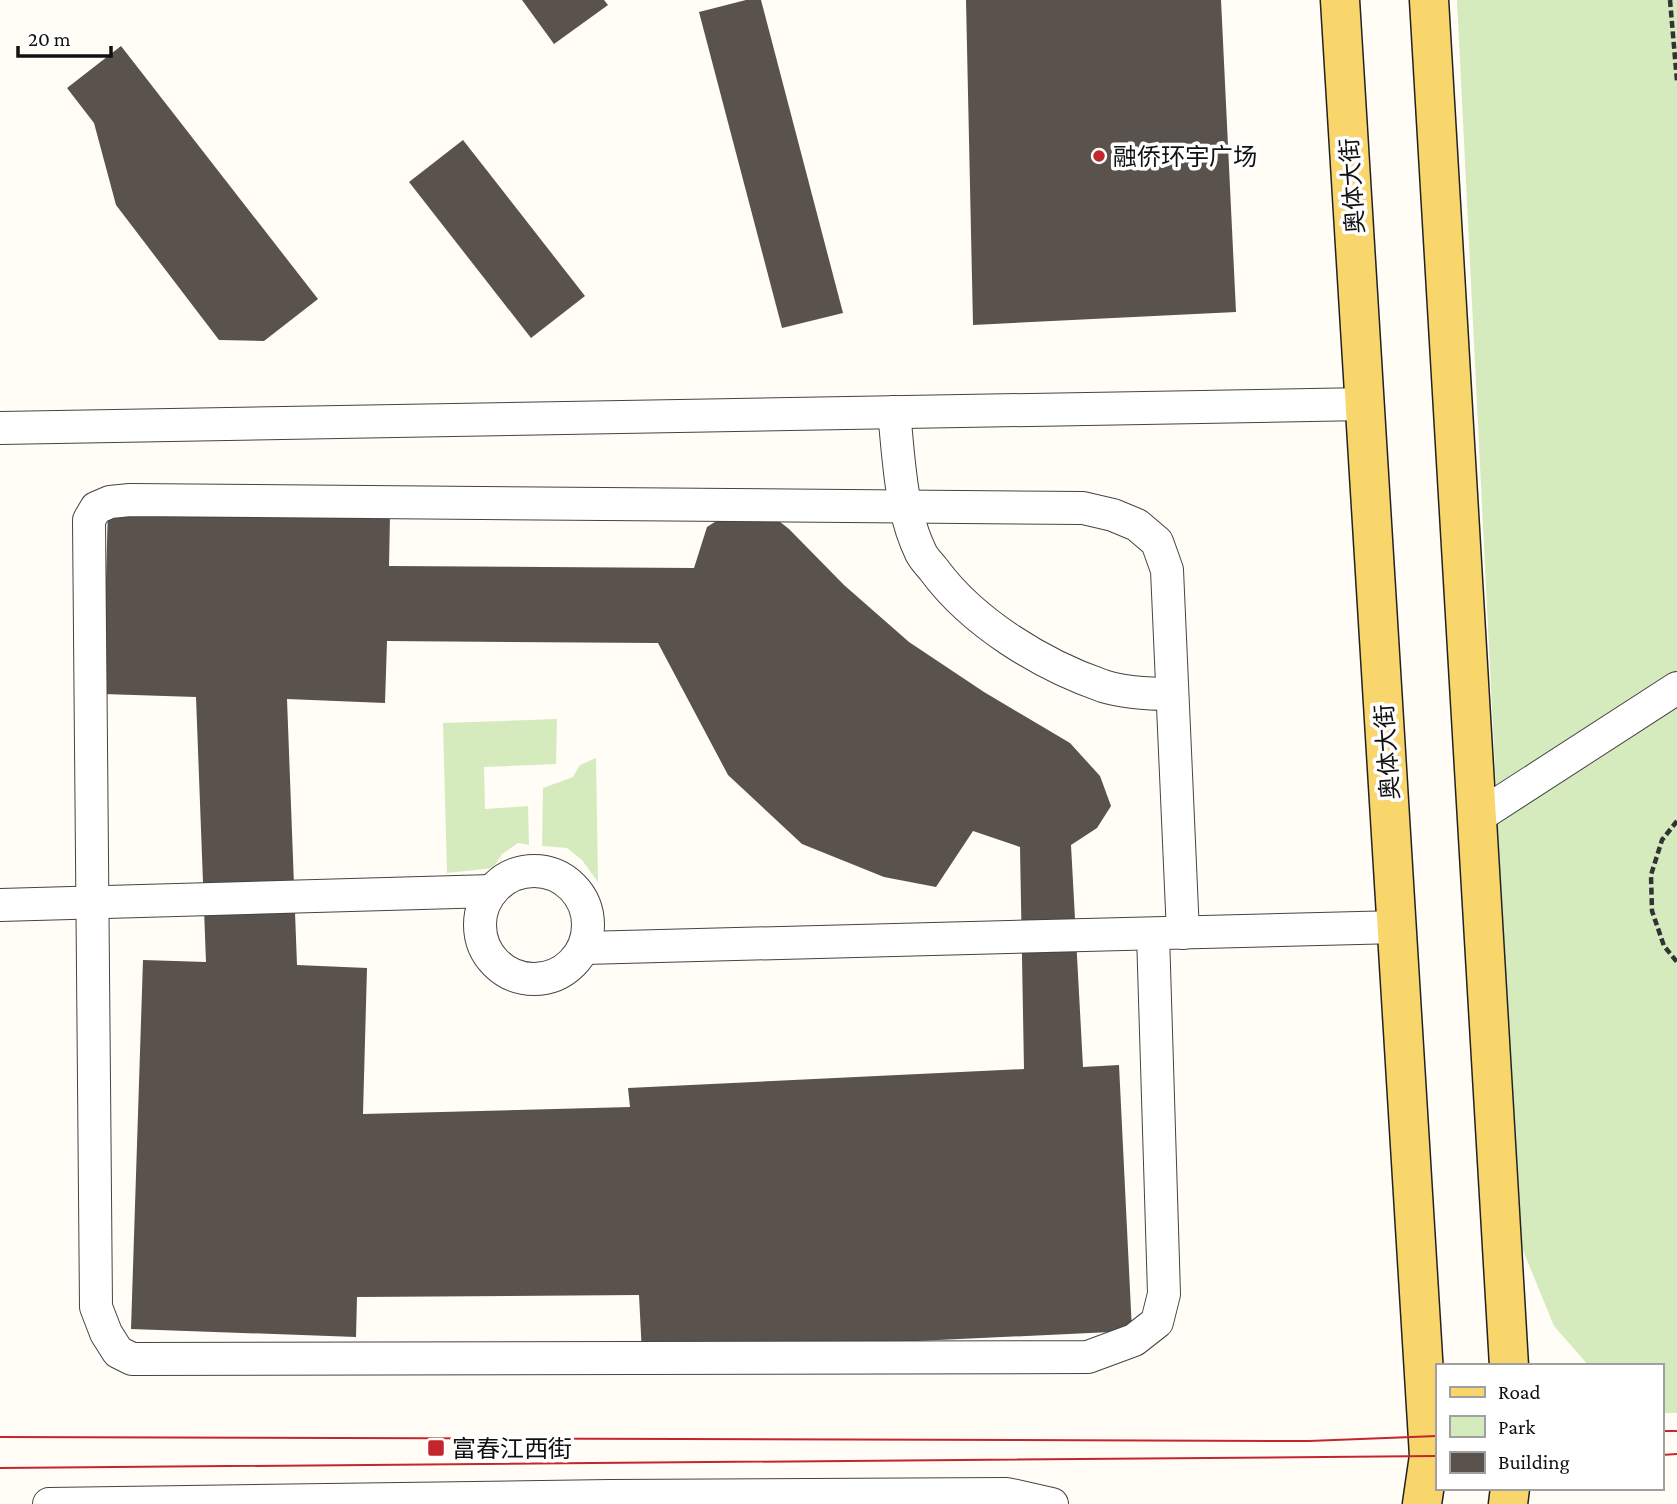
<svg xmlns="http://www.w3.org/2000/svg" width="1677" height="1504" viewBox="0 0 1677 1504" font-family="'Crimson Pro','Noto Sans SC',serif">
	<style>
		.green { fill: #d5ebbd }
		.building { fill: #5a524d; fill-rule: evenodd }
		.lines { fill: none; stroke-linecap: round; stroke-linejoin: round }
		.minor-casing { stroke: #444; stroke-width: 34 }
		.major-casing { stroke: #222; stroke-width: 41 }
		.path { stroke: #333; stroke-width: 4.5; stroke-dasharray: 7 3.5; stroke-linecap: butt }
		.minor { stroke: #fff; stroke-width: 32 }
		.major { stroke: #f9d66b; stroke-width: 38 }
		.tram { stroke: #c4262e; stroke-width: 2 }
		.poi-dot { fill: #c4262e; stroke: #fff; stroke-width: 2.5 }
		.labels { text-anchor: middle; dominant-baseline: central; stroke-width: 7; stroke-linejoin: round; paint-order: stroke }
		.poi-label { font-size: 24px; fill: #111; stroke: #fff; text-anchor: start }
		.street-label { font-size: 24px; fill: #111; stroke: #fff }
	</style>
	<rect width="100%" height="100%" fill="#fffdf5"/>
	<g class="green">
		<polygon points="1457,0 1677,0 1677,1413 1661,1413 1661,1366 1589,1366 1554,1326 1520,1243 1517,1213"/>
		<polygon points="557,719 556,764 484,767 485,809 528,806 529,845 518,843 502,854 493,868 447,873 443,723"/>
		<polygon points="596,758 598,882 582,860 567,848 542,846 543,788 573,777 580,765"/>
	</g>
	<g class="building">
		<polygon points="522,0 604,0 608,5 554,44"/>
		<polygon points="746,0 761,0 843,313 782,328 699,12"/>
		<polygon points="966,0 1221,0 1236,312 973,325"/>
		<polygon points="121,46 318,299 264,341 219,340 116,205 94,123 67,88"/>
		<polygon points="463,140 585,296 531,338 409,182"/>
		<path d="M 108,506 L 390,515 L 389,566 L 694,568 L 707,527 L 735,509 L 765,510 L 789,529 L 844,585 L 909,642 L 984,692 L 1070,743 L 1100,776 L 1111,806 L 1097,828 L 1071,845 L 1083,1067 L 1119,1065 L 1132,1331 L 642,1354 L 639,1295 L 357,1297 L 356,1337 L 131,1329 L 143,960 L 206,962 L 196,697 L 103,694 ZM 387,641 L 658,643 L 728,775 L 802,844 L 884,877 L 936,887 L 973,831 L 1020,847 L 1024,1069 L 628,1088 L 630,1107 L 363,1114 L 367,968 L 297,965 L 287,699 L 385,703 Z"/>
	</g>
	<g class="lines">
		<g class="minor-casing">
			<g id="minor">
				<path d="M 894,412 C 899,459 900,510 921,553 C 924,559 930,565 934,570 C 973,623 1042,665 1103,686 C 1125,693 1150,694 1172,694"/>
				<polyline points="0,428 1366,404"/>
				<polyline points="1476,818 1677,688"/>
				<circle cx="534" cy="925" r="54"/>
				<polyline points="0,905 492,891"/>
				<polyline points="1153,934 1164,1294 1157,1322 1134,1340 1088,1357 132,1359 118,1352 106,1333 96,1307 89,520 96,508 110,502 130,500 1083,508 1113,515 1137,525 1157,542 1167,570 1183,933"/>
				<polyline points="584,948 1398,927"/>
				<polyline points="49,1504 610,1496 1007,1494 1052,1504"/>
			</g>
		</g>
		<g class="major-casing">
			<g id="major">
				<polyline points="1340,0 1429,1456 1422,1504"/>
				<polyline points="1429,0 1509,1366"/>
				<polyline points="1508,1504 1510,1488"/>
			</g>
		</g>
		<g class="path">
			<polyline points="1670,0 1677,81"/>
			<polyline points="1677,821 1662,840 1651,875 1652,911 1664,946 1677,962"/>
		</g>
		<use href="#minor" class="minor"/>
		<use href="#major" class="major"/>
		<g class="tram">
			<polyline points="1661,1431 1677,1431"/>
			<polyline points="0,1437 1309,1441 1437,1436"/>
			<polyline points="1661,1455 1677,1454"/>
			<polyline points="0,1468 1437,1456"/>
		</g>
	</g>
	<g class="poi-dot">
		<circle cx="1099" cy="156" r="7"/>
		<rect x="427" y="1439" width="18" height="18" rx="3.5"/>
	</g>
	<g class="labels">
		<g class="poi-label">
			<text x="1113" y="156">融侨环宇广场</text>
			<text x="452" y="1448">富春江西街</text>
		</g>
		<g class="street-label">
			<text transform="translate(1352 186) rotate(-94)">奥体大街</text>
			<text transform="translate(1387 752) rotate(-94)">奥体大街</text>
		</g>
	</g>
	<rect x="1436" y="1364" width="228" height="126" fill="#ffffff" stroke="#a0a0a0" stroke-width="2"/>
	<rect x="1450" y="1387" width="35" height="10" fill="#f9d66b" stroke="#a0a0a0" stroke-width="2"/>
	<text x="1498" y="1399" font-size="21" fill="#111111">Road</text>
	<rect x="1450" y="1416" width="35" height="21" fill="#d5ebbd" stroke="#a0a0a0" stroke-width="2"/>
	<text x="1498" y="1434" font-size="21" fill="#111111">Park</text>
	<rect x="1450" y="1452" width="35" height="21" fill="#5a524d" stroke="#a0a0a0" stroke-width="2"/>
	<text x="1498" y="1469" font-size="21" fill="#111111">Building</text>
	<path d="M18 46v10h93v-10" fill="none" stroke="#111111" stroke-width="3.5"/>
	<text x="28" y="46" font-size="21" fill="#111111" stroke="#ffffff" stroke-width="5" paint-order="stroke">20 m</text>
</svg>
